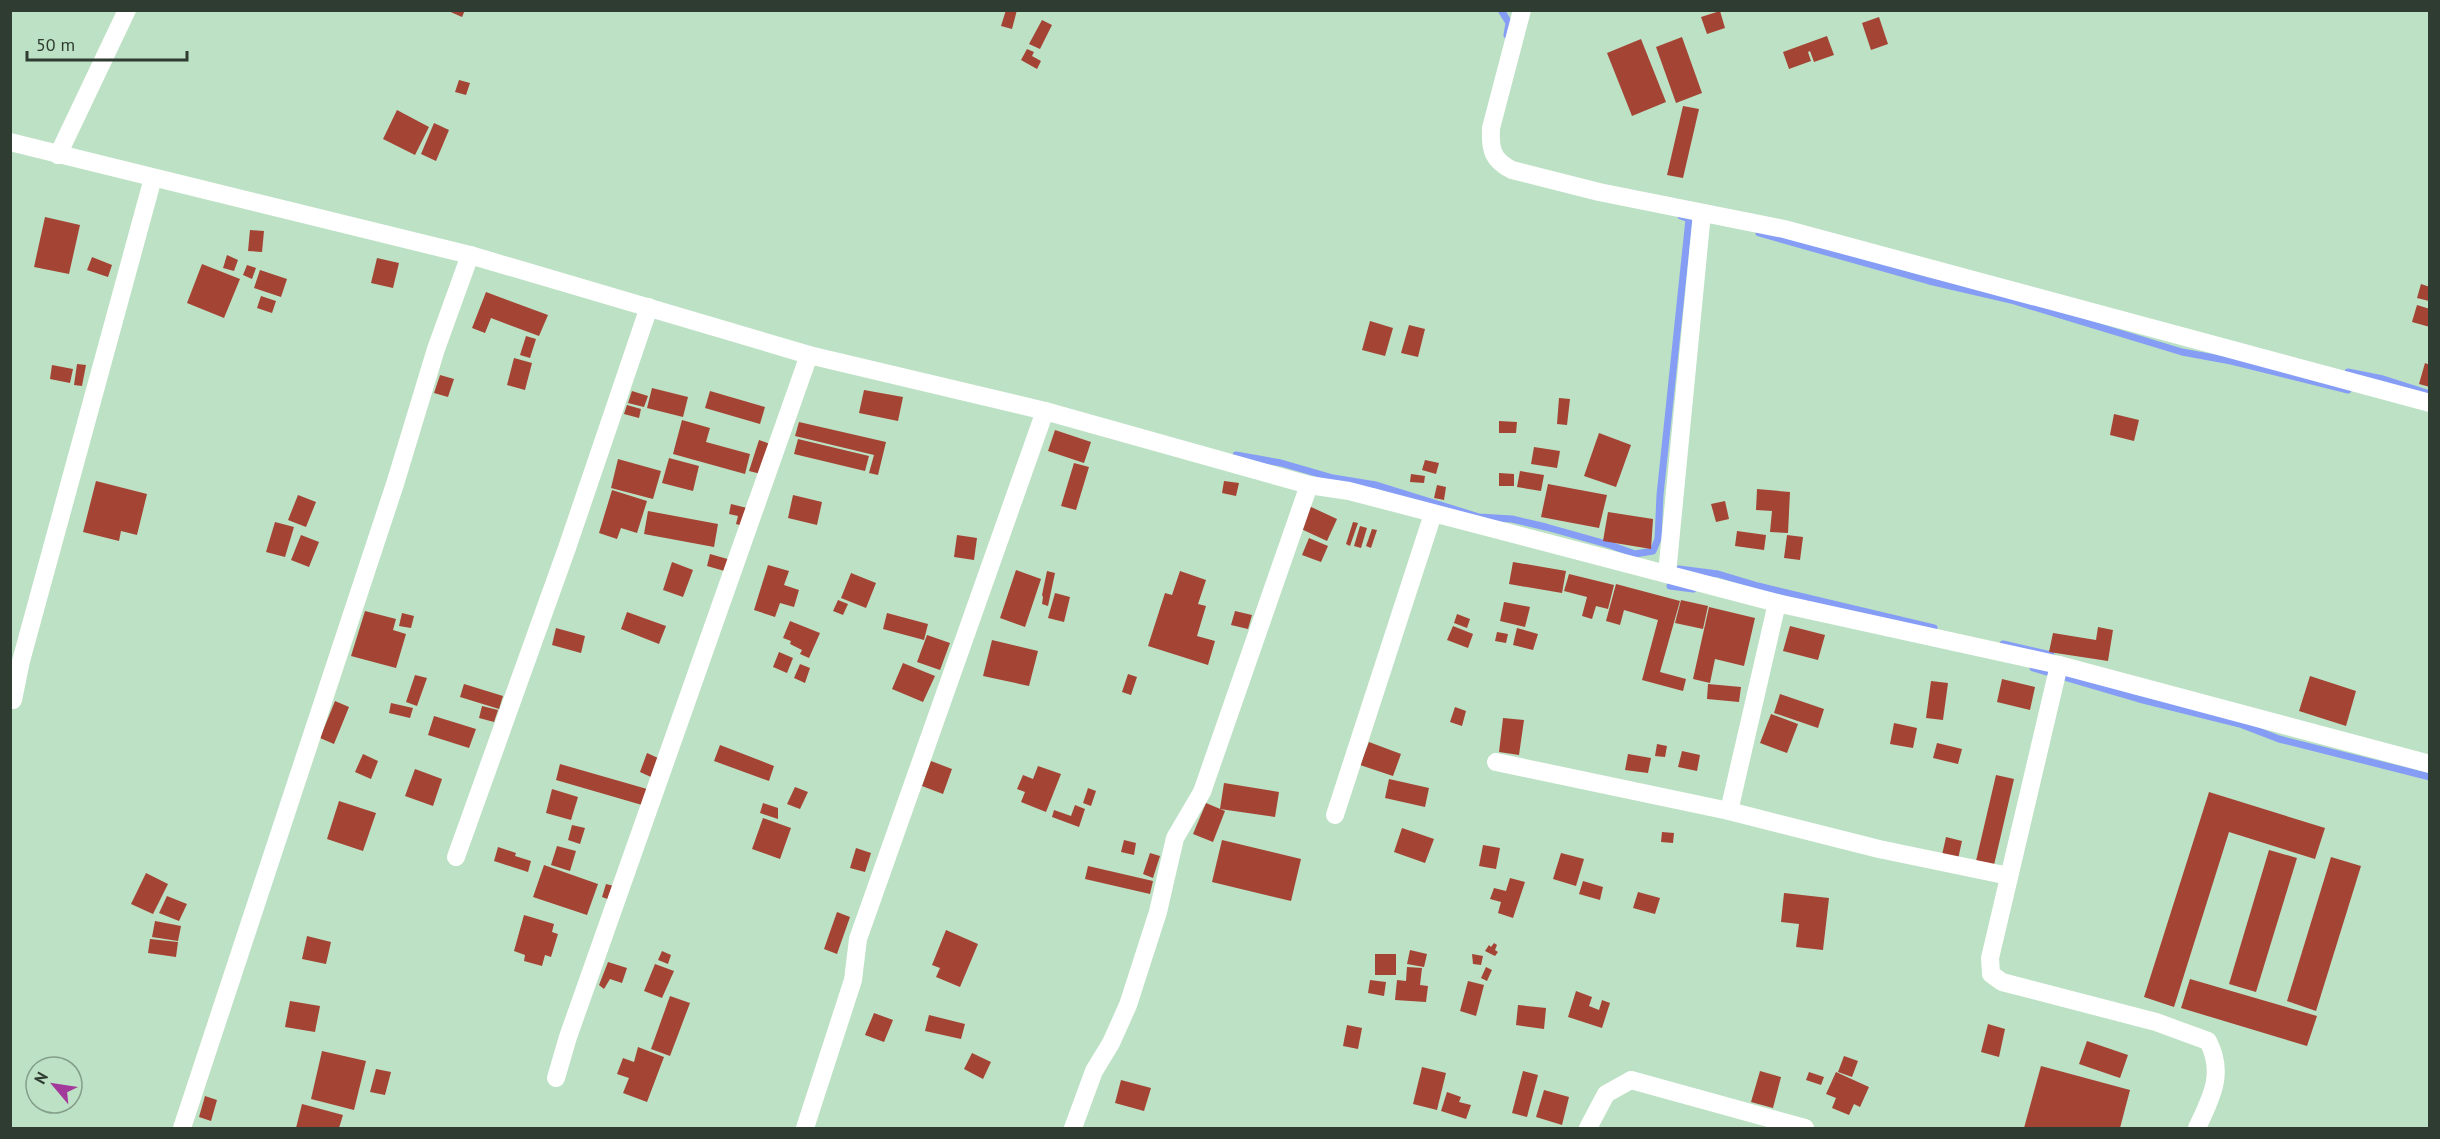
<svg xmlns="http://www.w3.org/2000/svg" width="2440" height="1139" viewBox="0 0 2440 1139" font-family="'PT Sans',sans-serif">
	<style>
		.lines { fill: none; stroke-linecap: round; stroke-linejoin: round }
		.stream { stroke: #859df5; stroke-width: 7 }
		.building { fill: #a44435 }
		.street { stroke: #fff; stroke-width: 18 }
	</style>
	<rect width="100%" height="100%" fill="#bde1c4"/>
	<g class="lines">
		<g class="stream">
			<polyline points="1501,10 1509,23 1507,35"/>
			<polyline points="1759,233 1929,281 2011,300 2182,352 2231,361 2348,390"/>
			<polyline points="2348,372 2383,379 2430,394"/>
			<polyline points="1236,455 1281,463 1333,478 1376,485 1479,517 1512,519 1546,527 1610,545 1635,554 1653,551 1658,539 1660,495 1689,219 1681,216"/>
			<polyline points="1679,569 1718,574 1758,586 1934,628"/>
			<polyline points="1670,586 1693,589"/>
			<polyline points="2003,644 2051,655"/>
			<polyline points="2033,668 2139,699 2240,724 2279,739 2430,777"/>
		</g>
	</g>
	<g class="building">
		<polygon points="446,10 465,10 462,17"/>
		<polygon points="1006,10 1017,10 1012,29 1001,26"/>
		<polygon points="1720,11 1725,28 1707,34 1701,17"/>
		<polygon points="1879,17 1888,44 1871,50 1862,23"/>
		<polygon points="1042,20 1052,25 1040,49 1029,44"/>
		<polygon points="1827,36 1834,55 1814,62 1810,51 1808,52 1811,61 1789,69 1783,52"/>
		<polygon points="1682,37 1702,93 1676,103 1656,47"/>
		<polygon points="1641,39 1666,102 1632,116 1607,53"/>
		<polygon points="1027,49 1034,52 1032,56 1041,61 1037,69 1021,60"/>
		<polygon points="459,80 470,83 466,95 455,92"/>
		<polygon points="1683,106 1699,109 1683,178 1667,175"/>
		<polygon points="397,110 429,127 415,155 383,139"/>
		<polygon points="434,123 449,130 436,161 421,154"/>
		<polygon points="45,217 80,225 69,274 34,267"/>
		<polygon points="250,230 264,231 262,252 248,251"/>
		<polygon points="227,255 238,260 234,271 223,268"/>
		<polygon points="92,257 112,265 108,277 87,270"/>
		<polygon points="377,258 399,263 393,288 371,283"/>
		<polygon points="202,264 240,279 224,318 187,303"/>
		<polygon points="247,265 256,268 252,279 243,275"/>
		<polygon points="260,270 287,279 281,297 254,288"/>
		<polygon points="2421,284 2430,287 2429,301 2417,298"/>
		<polygon points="486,292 548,315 539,336 491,318 485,333 472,328"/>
		<polygon points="261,296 276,301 272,313 257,308"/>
		<polygon points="2417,305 2430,309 2430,327 2412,322"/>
		<polygon points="1370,321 1393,328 1385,356 1362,350"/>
		<polygon points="1409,325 1425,329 1418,357 1401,353"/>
		<polygon points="526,336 536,339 530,358 520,355"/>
		<polygon points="514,358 532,363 525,390 507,385"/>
		<polygon points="2425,363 2430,365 2430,387 2419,384"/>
		<polygon points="77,364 86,365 82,386 74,385"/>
		<polygon points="52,365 73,369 70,383 50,379"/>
		<polygon points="440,375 454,379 448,397 434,393"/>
		<polygon points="652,388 688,397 683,417 647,408"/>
		<polygon points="864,390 903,397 898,421 859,413"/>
		<polygon points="632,391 648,396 644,407 628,403"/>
		<polygon points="710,391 765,407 760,424 705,408"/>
		<polygon points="1559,398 1570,399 1567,425 1557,424"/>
		<polygon points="627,405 641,409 639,418 624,414"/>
		<polygon points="2114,414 2139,420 2134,441 2110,435"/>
		<polygon points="682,420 710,428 706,442 750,454 745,474 673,454"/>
		<polygon points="1499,421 1517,422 1516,433 1499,433"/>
		<polygon points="799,422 886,442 878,475 869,473 874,455 795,436"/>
		<polygon points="1055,430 1091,442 1084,463 1048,451"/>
		<polygon points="1599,433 1631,445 1616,487 1584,476"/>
		<polygon points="798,439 869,456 865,471 794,454"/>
		<polygon points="759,440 770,444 761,474 749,471"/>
		<polygon points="1534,447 1560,451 1557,468 1531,464"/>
		<polygon points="669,458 699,466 693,491 662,483"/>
		<polygon points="618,459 661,471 653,499 611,488"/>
		<polygon points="1425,460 1439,463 1436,474 1422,470"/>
		<polygon points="1074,463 1089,467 1076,510 1061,506"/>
		<polygon points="1520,471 1544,475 1541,491 1517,487"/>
		<polygon points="1499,473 1514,474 1514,486 1499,486"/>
		<polygon points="1411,474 1425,476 1424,483 1410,482"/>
		<polygon points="96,481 147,494 137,535 121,531 119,541 83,532"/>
		<polygon points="1224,481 1239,483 1236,496 1222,493"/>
		<polygon points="1548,484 1607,495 1599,528 1541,517"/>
		<polygon points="1437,485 1446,487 1444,500 1434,498"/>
		<polygon points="1757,489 1790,492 1788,533 1770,532 1772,511 1756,510"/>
		<polygon points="612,490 647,501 637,533 621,528 617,539 599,533"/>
		<polygon points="298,495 316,502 306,527 288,520"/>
		<polygon points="793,495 822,502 817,525 788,518"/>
		<polygon points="1725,501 1729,519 1716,522 1711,504"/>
		<polygon points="731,504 747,508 743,526 736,524 738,516 729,514"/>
		<polygon points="1309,506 1337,519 1327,541 1299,528"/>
		<polygon points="648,511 718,524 714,547 644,534"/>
		<polygon points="1608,512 1653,519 1651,549 1603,541"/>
		<polygon points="275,522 294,527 285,557 266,552"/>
		<polygon points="1353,522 1358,523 1350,546 1346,544"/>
		<polygon points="1360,526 1367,528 1361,548 1354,546"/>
		<polygon points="1372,529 1377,530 1371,548 1366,546"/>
		<polygon points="1737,531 1766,535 1764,550 1735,546"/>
		<polygon points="301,535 319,542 309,567 291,560"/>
		<polygon points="957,535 977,538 974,560 954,557"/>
		<polygon points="1787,535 1803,537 1800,560 1784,558"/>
		<polygon points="1309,538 1328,546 1321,562 1302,555"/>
		<polygon points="710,554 731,560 728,572 707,566"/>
		<polygon points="672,562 693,570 683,597 663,590"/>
		<polygon points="1513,562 1566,571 1562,593 1509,584"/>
		<polygon points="768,565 789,571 784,585 799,590 794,607 780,603 775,617 754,610"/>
		<polygon points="1016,570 1041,579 1025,627 1000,618"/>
		<polygon points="1047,571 1055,573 1048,606 1042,604 1043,597 1042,595"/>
		<polygon points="1180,571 1206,580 1198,604 1206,606 1197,636 1215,641 1208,665 1148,646 1165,593 1172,595"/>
		<polygon points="851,573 876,583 866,608 841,598"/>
		<polygon points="1569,574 1614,585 1608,609 1596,606 1592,619 1582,616 1587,597 1564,591"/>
		<polygon points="1616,584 1680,601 1660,672 1686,679 1683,691 1642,680 1658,620 1624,610 1620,625 1606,621"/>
		<polygon points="1055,593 1070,597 1064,622 1048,618"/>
		<polygon points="838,600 848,604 843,615 833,611"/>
		<polygon points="1681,600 1708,606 1703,629 1675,623"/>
		<polygon points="1504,602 1530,607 1525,627 1500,621"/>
		<polygon points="1709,607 1755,618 1744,666 1715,659 1710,683 1693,679"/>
		<polygon points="365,611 396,619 393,630 406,634 396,668 351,656"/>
		<polygon points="1235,611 1252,615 1248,629 1231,625"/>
		<polygon points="627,612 666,626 659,644 621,629"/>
		<polygon points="402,613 414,616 411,628 399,626"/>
		<polygon points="887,613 928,624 924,640 883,629"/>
		<polygon points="1457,614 1470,619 1467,628 1454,623"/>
		<polygon points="790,621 820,633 809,658 800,654 802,650 790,644 791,641 783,638"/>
		<polygon points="1453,626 1473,634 1468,648 1447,640"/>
		<polygon points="1790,626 1825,635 1818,660 1783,651"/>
		<polygon points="2098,627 2113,630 2108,661 2049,652 2053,633 2096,640"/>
		<polygon points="556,628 585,636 581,653 552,645"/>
		<polygon points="1517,628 1538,634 1533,650 1513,645"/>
		<polygon points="1497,632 1508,634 1506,643 1495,641"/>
		<polygon points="927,635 950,643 940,670 917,662"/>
		<polygon points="992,640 1038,651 1029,686 983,676"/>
		<polygon points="779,652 793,658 787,673 773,667"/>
		<polygon points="903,663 935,676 923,702 892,689"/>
		<polygon points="800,664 810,668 805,683 794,678"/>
		<polygon points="1128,674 1137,677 1131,695 1122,692"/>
		<polygon points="415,675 427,678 417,706 406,702"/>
		<polygon points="2310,676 2356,691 2346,726 2299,711"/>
		<polygon points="2002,679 2035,687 2030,710 1997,702"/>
		<polygon points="1931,681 1948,683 1943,720 1926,718"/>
		<polygon points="464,684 503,696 499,709 460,697"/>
		<polygon points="1708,684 1741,687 1739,702 1707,699"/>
		<polygon points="1780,694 1824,709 1818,728 1774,713"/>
		<polygon points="335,701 349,707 334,744 320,738"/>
		<polygon points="391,703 413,708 410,718 389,713"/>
		<polygon points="482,706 498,710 494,722 479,718"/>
		<polygon points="1455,707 1466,711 1462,726 1450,722"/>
		<polygon points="1771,714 1798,724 1787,753 1760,743"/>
		<polygon points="434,716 476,729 469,748 428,735"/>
		<polygon points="1503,718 1524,720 1519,755 1499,752"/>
		<polygon points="1894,723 1917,728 1913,748 1890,744"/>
		<polygon points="1369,742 1401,754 1393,776 1360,765"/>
		<polygon points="1937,743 1962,749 1958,764 1933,758"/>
		<polygon points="1657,744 1667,746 1665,757 1655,756"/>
		<polygon points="720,745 774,766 769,781 714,761"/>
		<polygon points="1682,751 1700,755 1697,771 1678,767"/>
		<polygon points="647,753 658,758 651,777 640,772"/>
		<polygon points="363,754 378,761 371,779 355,772"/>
		<polygon points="1628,754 1651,758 1648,773 1625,770"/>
		<polygon points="931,761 952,769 943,794 922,786"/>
		<polygon points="560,764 647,789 642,805 556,780"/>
		<polygon points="1038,766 1061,774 1046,812 1021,802 1025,792 1017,789 1023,775 1033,779"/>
		<polygon points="415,769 442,779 433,806 405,796"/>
		<polygon points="1996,775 2014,779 1994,865 1976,861"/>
		<polygon points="1389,779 1429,788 1425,807 1385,798"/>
		<polygon points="1224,783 1279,792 1275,817 1220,809"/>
		<polygon points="795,787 808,792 800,809 787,804"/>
		<polygon points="1088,788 1096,791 1091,806 1083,803"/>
		<polygon points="552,789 578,797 571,820 546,813"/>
		<polygon points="2209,792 2325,828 2315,859 2229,832 2174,1007 2144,997"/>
		<polygon points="339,801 376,813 363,851 327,839"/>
		<polygon points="763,803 778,808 778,819 760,813"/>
		<polygon points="1206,803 1225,811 1213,842 1193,834"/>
		<polygon points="1075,805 1085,809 1079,827 1052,817 1054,810 1071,816"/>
		<polygon points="763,818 791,828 780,859 752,849"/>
		<polygon points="572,825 585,828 580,844 568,840"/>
		<polygon points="1402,828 1434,839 1425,863 1394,852"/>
		<polygon points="1662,832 1674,833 1673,843 1661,842"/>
		<polygon points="1946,837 1962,841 1958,859 1942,855"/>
		<polygon points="1124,840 1136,843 1134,855 1121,852"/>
		<polygon points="1222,840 1301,859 1291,901 1212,882"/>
		<polygon points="1483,845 1500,848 1496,869 1479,866"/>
		<polygon points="557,846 576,851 570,871 551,865"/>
		<polygon points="498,847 516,853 515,856 531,861 528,872 494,861"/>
		<polygon points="856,848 871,853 865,872 850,868"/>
		<polygon points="2269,850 2297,858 2256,992 2229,984"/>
		<polygon points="1150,853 1160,856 1153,878 1143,874"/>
		<polygon points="1561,853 1584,859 1576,886 1553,879"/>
		<polygon points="2331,857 2361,866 2316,1011 2287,1001"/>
		<polygon points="544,865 598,884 587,915 533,897"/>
		<polygon points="1088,866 1153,881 1150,894 1085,879"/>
		<polygon points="146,873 168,884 153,914 131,904"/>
		<polygon points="1510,878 1525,882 1513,918 1498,913 1501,902 1490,899 1494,888 1506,891"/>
		<polygon points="1583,881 1603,887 1600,900 1579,894"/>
		<polygon points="606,884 618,887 613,901 602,897"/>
		<polygon points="1638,892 1660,898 1655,914 1633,908"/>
		<polygon points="1784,893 1829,898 1823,950 1796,947 1799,924 1781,922"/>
		<polygon points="167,896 187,904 179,921 159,913"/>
		<polygon points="837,912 850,917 837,954 824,949"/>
		<polygon points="524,915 554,924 552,932 558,934 551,957 545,955 542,966 524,961 525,955 514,951"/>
		<polygon points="155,921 181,926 178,941 152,937"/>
		<polygon points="946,930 978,944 960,987 936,977 940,968 932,965"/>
		<polygon points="307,936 331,942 326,964 302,959"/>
		<polygon points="150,939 178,942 176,957 148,953"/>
		<polygon points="1494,943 1497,945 1495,950 1498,952 1495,956 1485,951 1489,945 1491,947"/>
		<polygon points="1410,950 1427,954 1424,967 1407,964"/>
		<polygon points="662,951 671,955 668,964 658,960"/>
		<rect x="1375" y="954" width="21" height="21"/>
		<polygon points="1472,954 1483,956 1481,965 1473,964"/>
		<polygon points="608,962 627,968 622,983 610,979 604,989 599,985"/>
		<polygon points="655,964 674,971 662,998 644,991"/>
		<polygon points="1407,967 1422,968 1420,985 1428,986 1426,1002 1395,1000 1397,980 1406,981"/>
		<polygon points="1486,967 1492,970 1487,981 1481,978"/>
		<polygon points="2190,979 2317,1016 2307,1046 2181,1008"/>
		<polygon points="1370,980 1386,982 1384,996 1368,993"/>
		<polygon points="1468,981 1484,985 1476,1016 1460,1011"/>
		<polygon points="1576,991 1592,997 1589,1006 1599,1010 1602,1000 1610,1003 1602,1028 1568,1017"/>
		<polygon points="670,996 690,1003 670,1056 651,1049"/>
		<polygon points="290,1001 320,1006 315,1032 285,1027"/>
		<polygon points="1518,1005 1546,1008 1544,1029 1516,1025"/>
		<polygon points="874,1013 893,1020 884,1042 865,1035"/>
		<polygon points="929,1015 965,1024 961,1039 925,1031"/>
		<polygon points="1988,1024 2005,1029 1999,1057 1981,1052"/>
		<polygon points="1347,1025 1362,1028 1358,1049 1343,1046"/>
		<polygon points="2087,1041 2128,1055 2120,1078 2079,1064"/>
		<polygon points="638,1047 664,1057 647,1102 623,1093 629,1078 617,1074 623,1058 634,1062"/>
		<polygon points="322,1051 366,1061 354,1110 311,1099"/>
		<polygon points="972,1053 991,1062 983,1079 964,1069"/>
		<polygon points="1844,1056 1858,1061 1852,1077 1838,1072"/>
		<polygon points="2041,1066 2130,1090 2120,1128 2024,1128"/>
		<polygon points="1422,1067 1446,1073 1437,1110 1413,1104"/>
		<polygon points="376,1069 391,1072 385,1095 370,1092"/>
		<polygon points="1523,1071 1538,1075 1527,1117 1512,1113"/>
		<polygon points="1760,1071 1781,1077 1773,1108 1751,1102"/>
		<polygon points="1809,1072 1824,1077 1821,1085 1806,1080"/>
		<polygon points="1836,1072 1869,1087 1860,1107 1854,1104 1849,1115 1832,1108 1836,1098 1826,1094"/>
		<polygon points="1121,1080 1151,1088 1144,1111 1115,1103"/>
		<polygon points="1544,1090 1569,1097 1562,1125 1536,1117"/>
		<polygon points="1447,1092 1461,1097 1459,1102 1471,1105 1466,1119 1441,1111"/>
		<polygon points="205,1096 217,1100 211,1121 199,1117"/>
		<polygon points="302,1104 343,1115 339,1128 296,1128"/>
	</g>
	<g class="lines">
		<g class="street">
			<path d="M 1522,10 L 1491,128 C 1490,149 1492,160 1512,170 L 1599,192 L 1784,229 L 2430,403"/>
			<polyline points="10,142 470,255 809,355 1045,411 1309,485 1349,491 1777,603 2059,665 2430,764"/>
			<polyline points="58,155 127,10"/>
			<polyline points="1667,574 1702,213"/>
			<path d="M 2059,665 L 1990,958 L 1991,974 L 2002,982 L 2156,1022 L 2208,1041 C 2225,1074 2211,1098 2197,1128"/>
			<polyline points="13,700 21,661 153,178"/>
			<polyline points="1496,762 1729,811 1879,849 2009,876"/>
			<polyline points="1729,811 1777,603"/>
			<polyline points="1335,815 1433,514"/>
			<polyline points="456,857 567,548 649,307"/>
			<polyline points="556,1078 568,1037 809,355"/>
			<polyline points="182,1128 395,484 436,349 470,255"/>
			<polyline points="805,1128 853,980 858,939 1045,411"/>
			<polyline points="1073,1128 1094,1071 1111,1043 1128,1005 1158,912 1175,838 1202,792 1309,485"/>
			<polyline points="1588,1128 1606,1094 1631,1080 1805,1128"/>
		</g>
	</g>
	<rect width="2440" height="1139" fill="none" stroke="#2e3c31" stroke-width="24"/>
	<g transform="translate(54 1085) rotate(299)"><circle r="28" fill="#bde1c4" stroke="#849f89" stroke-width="1.5"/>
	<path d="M0-4.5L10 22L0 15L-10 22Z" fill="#a2399b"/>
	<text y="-9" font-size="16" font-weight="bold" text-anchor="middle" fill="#2e3c31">N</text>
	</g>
	<path d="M27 51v9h160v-9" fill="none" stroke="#2e3c31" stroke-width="3"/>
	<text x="36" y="51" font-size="18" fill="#2e3c31" stroke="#bde1c4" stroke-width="4.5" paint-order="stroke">50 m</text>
</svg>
